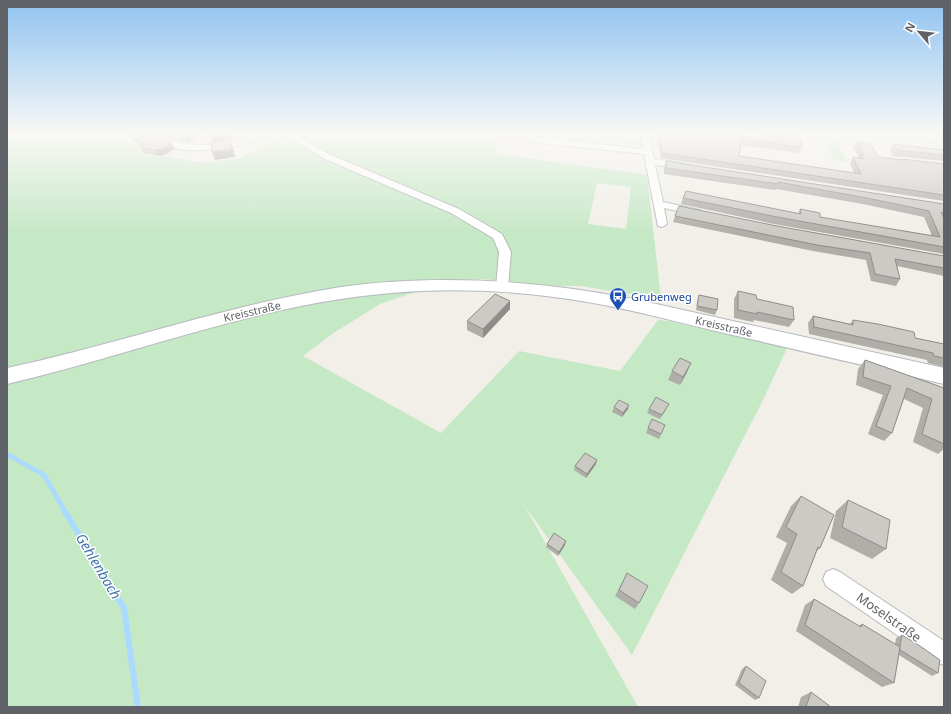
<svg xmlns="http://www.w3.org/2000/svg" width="951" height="714" viewBox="0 0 951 714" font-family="'Noto Sans',sans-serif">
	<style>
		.green { fill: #c5e8c5; fill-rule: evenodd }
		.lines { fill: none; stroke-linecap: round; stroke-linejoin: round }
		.stream-far1 { stroke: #aadaff; stroke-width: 4.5 }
		.stream { stroke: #aadaff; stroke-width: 6 }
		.street-casing { stroke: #b5b8bc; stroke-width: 2 }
		.secondary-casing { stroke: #b6babf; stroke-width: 2 }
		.street { fill: #fff; fill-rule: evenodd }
		.secondary { fill: #fff; fill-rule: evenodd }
		.wall { fill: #afaea9 }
		.shaded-wall { fill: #8f8d8a }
		.building { fill: #cccac5; stroke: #8f8d8a }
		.labels { text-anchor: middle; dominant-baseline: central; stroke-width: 3; stroke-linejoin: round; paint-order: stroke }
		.transit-label { font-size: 11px; fill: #164399; stroke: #fff; text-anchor: start }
		.street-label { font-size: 11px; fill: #5f6368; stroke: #fff }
		.near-street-label { font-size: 13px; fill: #5f6368; stroke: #fff }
		.near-water-label { font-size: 14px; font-style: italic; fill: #4174aa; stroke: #fff }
	</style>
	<rect width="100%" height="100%" fill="#f1efe8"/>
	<g class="green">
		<path d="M 7,134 L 124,134 L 126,139 L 143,150 L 139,153 L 159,158 L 162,156 L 205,163 L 241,158 L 285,134 L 296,139 L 301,134 L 494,134 L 497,154 L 647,175 L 661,299 L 580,286 L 553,286 L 483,279 L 417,281 L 415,292 L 380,304 L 332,334 L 303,356 L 441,433 L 519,351 L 620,371 L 658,320 L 669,321 L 787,348 L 763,400 L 632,655 L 524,505 L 638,707 L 7,707 ZM 597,183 L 631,187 L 626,229 L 588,224 Z"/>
		<polygon points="538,134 640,134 642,146"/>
		<polygon points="822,134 944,134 944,145"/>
		<polygon points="823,137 836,138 846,162 833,160"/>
	</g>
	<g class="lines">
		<polyline class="stream-far1" points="7,454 44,475 65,511"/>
		<polyline class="stream" points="64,510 124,608 138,707"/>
		<g class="street-casing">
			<g id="street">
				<path d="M 151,134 C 163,134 166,139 177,142 C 184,144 191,145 198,145 C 224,146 248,134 274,134 C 269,138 260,139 254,141 C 227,149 172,160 151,134 Z"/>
				<polygon points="283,134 294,134 331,155 459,209 502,234 511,252 508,287 506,290 498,290 496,287 499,252 493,238 451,213 325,159"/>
				<polygon points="641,134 649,134 654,159 683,163 688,166 683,169 655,165 663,202 700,210 701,212 700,214 696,215 664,208 667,224 662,227 658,226 644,154 531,142 527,139 531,136 643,149"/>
				<polygon points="833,569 840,572 944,641 944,665 936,662 826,586 823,579 826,572"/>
			</g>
		</g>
		<g class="secondary-casing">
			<path id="secondary" d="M 446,280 C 510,280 572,287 634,299 L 944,368 L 944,384 C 872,367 800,350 728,334 C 681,323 635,310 587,302 C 523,291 455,287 391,293 C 259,304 135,354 7,384 L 7,368 C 119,344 227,305 341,287 C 376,282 411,280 446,280 Z"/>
		</g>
		<use href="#street" class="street"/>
		<use href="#secondary" class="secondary"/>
	</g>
	<g class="wall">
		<polygon points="161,134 197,134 198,136 187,143"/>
		<polygon points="656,134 727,134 777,141 778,140 775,138 749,134 799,134 802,147 799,153 741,145 739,156 854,173 850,163 853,157 859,158 853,147 857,141 878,157 901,160 902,159 944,164 944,201 661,158 657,136 656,136"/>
		<polygon points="131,135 157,137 175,149 164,155 158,156 143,153 140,147 141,146 134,141"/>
		<polygon points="893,144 944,150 944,161 893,156 890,150"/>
		<polygon points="666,161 944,204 944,254 774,224 681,204 683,198 798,214 800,209 820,217 932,236 924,217 863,204 776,189 775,190 664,174 664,167"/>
		<polygon points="675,216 777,226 944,256 944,276 897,266 900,279 896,286 871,281 866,260 813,251 673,222"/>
		<polygon points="738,291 757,299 794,320 789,327 754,320 753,322 734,318 734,299"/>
		<polygon points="699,295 717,310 715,315 696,310 698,299"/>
		<polygon points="510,309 483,338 467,330 467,321"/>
		<polygon points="813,316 850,324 853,320 915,338 944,344 944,367 928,363 927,360 809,334 808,323"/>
		<polygon points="865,360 944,388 944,449 938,454 913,442 923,408 904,399 892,433 884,441 868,434 883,395 856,385 858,369"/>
		<polygon points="691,363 687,372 680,385 668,380 672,371"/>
		<polygon points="614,407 628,409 622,417 612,412"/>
		<polygon points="667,408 660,419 647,413 649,409"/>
		<polygon points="652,419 665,425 659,439 646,433"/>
		<polygon points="596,464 586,478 574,470 575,466"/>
		<polygon points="801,496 820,548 817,551 803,586 792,594 771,580 787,543 776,537 791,506"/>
		<polygon points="848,500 886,549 872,559 830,538 836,511"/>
		<polygon points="547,544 565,545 558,556 546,547"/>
		<polygon points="627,573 639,603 635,609 615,596"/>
		<polygon points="814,599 858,626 862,624 895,644 896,638 902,635 938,673 932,676 899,655 894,683 882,687 796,631 805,605"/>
		<polygon points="746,666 759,698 755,700 735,685 742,669"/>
		<polygon points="811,692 831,707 798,707 801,697"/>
	</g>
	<g class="shaded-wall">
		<polygon points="187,134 197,134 198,136 187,143 184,136"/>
		<polygon points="215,134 231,134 232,139 213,143 210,135"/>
		<polygon points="230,140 233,148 235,157 215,160 212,152"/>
		<polygon points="172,143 175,149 164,155 158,156 155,150"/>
		<polygon points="510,301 510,309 483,338 483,329"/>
		<polygon points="691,363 687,372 680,385 683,377"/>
		<polygon points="629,405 628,409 622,417 623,413"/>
		<polygon points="597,460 596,464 586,478 587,474"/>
		<polygon points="566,541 565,545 558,556 559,552"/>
	</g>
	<g class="building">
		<polygon points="134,134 153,134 157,137 172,143 161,149 155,150 140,147 145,144 131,135"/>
		<polygon points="179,134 187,134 184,136"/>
		<polygon points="659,134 727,134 777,141 783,136 781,134 799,134 802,147 742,139 739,156 861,174 853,157 863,159 861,155 864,155 857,141 870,143 878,157 903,160 902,159 944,164 944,195 662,153"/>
		<polygon points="230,140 232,149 212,152 211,143"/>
		<polygon points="893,144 944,150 944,155 897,150"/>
		<polygon points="666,161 944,204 944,213 941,212 944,219 944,247 777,217 683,198 686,191 801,214 800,209 820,213 820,217 940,237 929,211 867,198 778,182 778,184 666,168"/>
		<polygon points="679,206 777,226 944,256 944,268 895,259 900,279 875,274 870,253 817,245 675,216"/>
		<polygon points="738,291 756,295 757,299 793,307 794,320 757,312 757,314 738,310"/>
		<polygon points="495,294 510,301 483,329 467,321"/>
		<polygon points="699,295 718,299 717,310 697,306"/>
		<polygon points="813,316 853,325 853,320 878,324 914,332 915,338 944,344 944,358 934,356 933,353 814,327"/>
		<polygon points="680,358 691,363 683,377 672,371"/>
		<polygon points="865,360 944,388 944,444 922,434 932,399 907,388 892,433 876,426 891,386 863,377"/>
		<polygon points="656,397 669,404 662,415 649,409"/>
		<polygon points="619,400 629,405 623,413 614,407"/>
		<polygon points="652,419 665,425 661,434 648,428"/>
		<polygon points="585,453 597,460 587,474 575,466"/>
		<polygon points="801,496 834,515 820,548 818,547 803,586 781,572 797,534 786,527"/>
		<polygon points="848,500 890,520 886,549 842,527"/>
		<polygon points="554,533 566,541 559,552 547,544"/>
		<polygon points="627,573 648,586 639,603 619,590"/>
		<polygon points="814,599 861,627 862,624 900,647 894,683 805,625"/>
		<polygon points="902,635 920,646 940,660 938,673 900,650 900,646"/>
		<polygon points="746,666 766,681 759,698 739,683"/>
		<polygon points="811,692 831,707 806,707"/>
	</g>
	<linearGradient id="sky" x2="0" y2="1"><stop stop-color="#8fc3f1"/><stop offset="0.57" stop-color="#f9f8f5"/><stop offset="1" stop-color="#f9f8f5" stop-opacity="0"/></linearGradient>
	<rect width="951" height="234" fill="url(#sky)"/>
	<defs>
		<g id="bus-pin" transform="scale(0.9)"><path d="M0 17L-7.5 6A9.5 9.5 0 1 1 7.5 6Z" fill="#1a4fb4" stroke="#fff"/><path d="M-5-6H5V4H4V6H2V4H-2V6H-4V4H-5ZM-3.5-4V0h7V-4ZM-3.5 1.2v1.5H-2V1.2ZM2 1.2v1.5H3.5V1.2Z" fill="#fff"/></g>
	</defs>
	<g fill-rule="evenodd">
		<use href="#bus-pin" x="618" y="296"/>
	</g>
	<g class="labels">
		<g class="transit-label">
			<text x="631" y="296">Grubenweg</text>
		</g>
		<g class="street-label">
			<text transform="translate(252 311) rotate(-13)">Kreisstraße</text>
			<text transform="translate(724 326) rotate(13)">Kreisstraße</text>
		</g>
		<g class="near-street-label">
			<text transform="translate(889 617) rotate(35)">Moselstraße</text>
		</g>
		<g class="near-water-label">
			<text transform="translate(99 566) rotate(59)">Gehlenbach</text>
		</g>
	</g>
	<rect width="951" height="714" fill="none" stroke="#5f6368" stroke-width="16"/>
	<g transform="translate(919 32) rotate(298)" stroke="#ffffff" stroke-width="3" paint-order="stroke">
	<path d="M0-3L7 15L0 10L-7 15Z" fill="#5f6368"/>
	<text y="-6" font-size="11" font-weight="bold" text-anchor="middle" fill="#5f6368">N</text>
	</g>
</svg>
